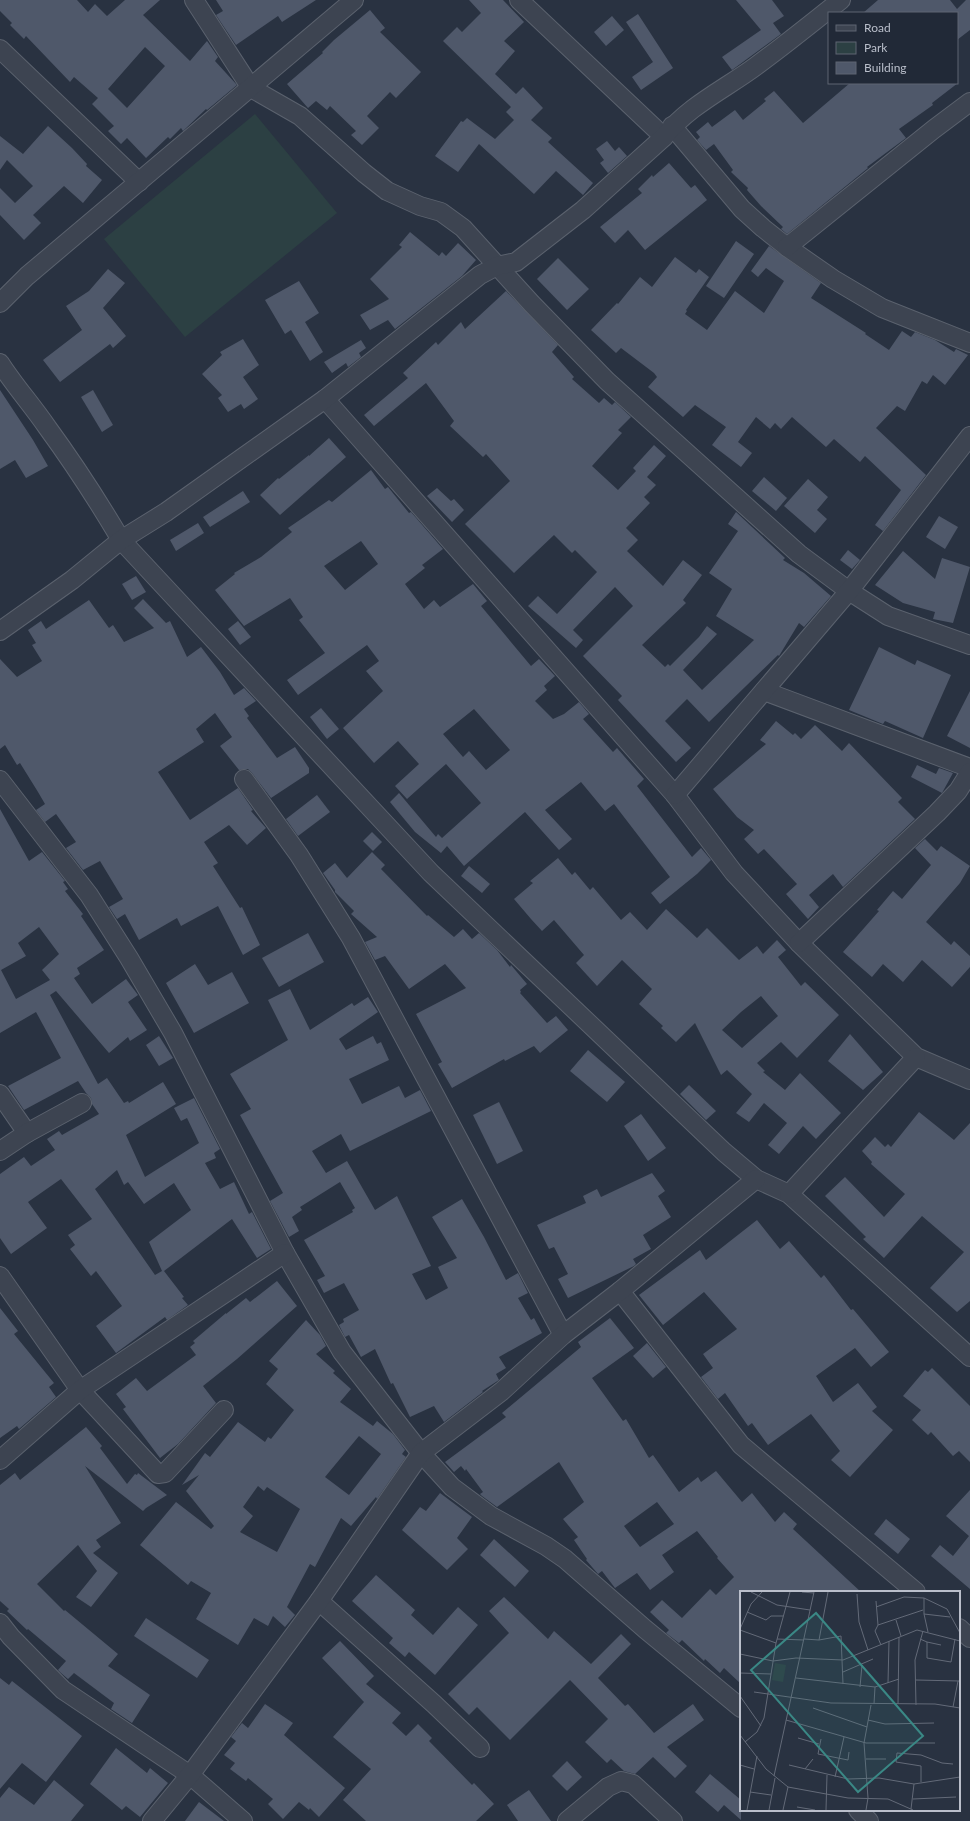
<svg xmlns="http://www.w3.org/2000/svg" width="970" height="1821" viewBox="0 0 970 1821" font-family="Lato,sans-serif">
	<style>
		.green { fill: #2c4043 }
		.building { fill: #4f586a; fill-rule: evenodd }
		.lines { fill: none; stroke-linecap: round; stroke-linejoin: round }
		.street-casing { stroke: #5b626e; stroke-width: 20 }
		.street { stroke: #3d4451; stroke-width: 18 }
		.inset-road { fill: none; stroke: #636a78; stroke-width: 1 }
		.view { fill: #3a8885; fill-opacity: 0.15; stroke: #3a8885; stroke-width: 2 }
		.inset-edge { fill: none; stroke: #babfcb; stroke-width: 2 }
	</style>
	<rect width="100%" height="100%" fill="#293241"/>
	<polygon class="green" points="255,114 337,213 185,337 104,239"/>
	<g class="building">
		<path d="M 0,0 L 77,0 L 88,12 L 95,4 L 107,16 L 125,0 L 160,0 L 143,15 L 190,61 L 207,41 L 218,57 L 215,61 L 237,85 L 207,110 L 206,109 L 183,131 L 181,128 L 170,139 L 168,137 L 146,158 L 127,138 L 121,144 L 108,131 L 114,126 L 92,104 L 98,98 L 74,77 L 70,82 L 26,36 L 24,39 L 10,25 L 12,23 L 0,11 ZM 145,47 L 165,66 L 127,108 L 108,89 Z"/>
		<polygon points="216,0 316,0 282,22 278,16 236,45 216,15 223,11"/>
		<polygon points="469,0 503,0 524,22 504,41 515,51 495,74 516,94 523,87 543,108 531,120 552,138 548,142 593,183 583,195 556,171 534,194 479,144 458,172 435,156 461,121 463,122 467,118 495,139 514,120 506,112 511,107 443,41 457,27 462,32 481,13"/>
		<polygon points="736,0 772,0 784,16 773,23 781,34 732,70 722,57 761,30"/>
		<polygon points="878,0 950,0 957,9 966,0 970,0 970,30 957,40 957,13 863,13"/>
		<polygon points="370,10 385,28 380,32 421,72 396,98 390,92 367,116 379,128 362,145 351,135 356,131 330,106 327,110 316,101 308,108 287,84 323,53 322,52 334,40"/>
		<polygon points="638,14 673,68 641,90 632,77 653,62 626,22"/>
		<polygon points="612,16 624,30 606,46 594,32"/>
		<polygon points="850,83 958,83 932,103 933,105 899,129 906,138 867,167 868,168 787,234 781,229 783,227 761,206 747,190 748,188 731,172 733,170 714,144 706,150 697,140 700,137 696,132 708,122 712,127 735,110 743,120 766,101 764,99 774,91 803,123"/>
		<polygon points="48,126 72,148 87,164 86,166 102,180 83,203 64,186 33,215 41,223 24,240 0,215 0,188 15,203 33,186 7,160 0,170 0,136 23,154"/>
		<polygon points="607,141 615,151 619,147 627,156 608,173 600,163 604,160 596,149"/>
		<polygon points="669,163 691,188 695,185 707,200 645,250 628,230 615,243 600,227 642,193 638,189 652,175 653,177"/>
		<polygon points="410,232 439,256 442,252 446,256 458,243 476,260 462,276 395,329 388,320 370,330 360,315 389,299 370,279 402,247 399,245"/>
		<polygon points="736,241 754,254 724,298 706,286"/>
		<polygon points="769,246 821,283 811,298 866,333 865,334 889,350 902,331 911,337 915,332 935,340 954,352 956,349 968,355 945,385 933,375 927,384 922,381 905,411 897,406 876,428 926,475 883,531 875,525 901,490 865,456 860,462 834,439 826,447 792,417 781,429 775,423 770,429 756,417 738,442 752,453 741,467 712,445 726,427 695,405 683,417 648,387 657,377 654,373 621,348 616,353 591,330 617,303 618,304 640,277 652,287 675,257 696,273 699,269 709,277 686,310 687,311 685,314 707,330 735,291 764,313 784,281 766,268 758,277 751,271"/>
		<polygon points="558,258 589,289 567,310 537,279"/>
		<polygon points="108,269 125,283 103,308 126,336 113,348 110,344 60,382 43,360 82,330 66,306 89,291"/>
		<polygon points="299,281 319,313 305,322 323,352 310,361 291,330 285,334 265,300"/>
		<polygon points="506,291 558,345 552,352 574,377 572,379 599,403 604,398 612,405 615,402 631,417 618,430 622,433 592,466 618,490 636,471 633,468 654,445 666,456 647,477 656,485 644,497 650,503 626,528 638,540 627,551 663,586 683,560 702,575 683,600 686,603 642,645 665,667 668,664 670,666 699,637 707,626 717,634 683,670 702,690 754,640 716,616 732,589 709,573 738,531 728,524 736,512 785,558 783,560 804,573 831,596 804,627 799,623 779,656 778,655 709,722 687,699 665,721 691,748 676,762 618,700 622,696 583,656 633,606 615,587 573,630 583,640 576,648 528,606 538,596 557,614 597,572 575,550 572,553 554,535 514,573 465,524 510,481 486,454 483,457 450,426 454,421 426,383 374,426 364,415 408,378 403,373 436,342 438,345 461,322 465,329"/>
		<polygon points="243,339 259,365 243,377 258,399 244,409 241,404 228,412 218,398 222,395 202,374 222,355 220,352"/>
		<polygon points="361,340 366,348 359,353 361,357 348,367 346,363 332,373 324,362"/>
		<polygon points="0,390 33,440 48,466 26,478 15,460 0,469"/>
		<polygon points="93,390 113,425 102,432 81,397"/>
		<polygon points="329,438 346,457 280,515 260,495 278,478 279,479 309,455 309,456"/>
		<path d="M 371,470 L 385,489 L 388,487 L 409,513 L 411,512 L 443,549 L 422,565 L 425,568 L 405,584 L 424,609 L 434,600 L 440,607 L 473,584 L 487,601 L 481,606 L 531,666 L 539,659 L 555,676 L 544,686 L 547,690 L 535,701 L 553,719 L 564,714 L 579,702 L 589,714 L 583,719 L 613,752 L 617,748 L 644,779 L 637,786 L 692,857 L 701,848 L 711,860 L 697,874 L 660,904 L 651,893 L 670,877 L 614,804 L 605,811 L 581,782 L 545,810 L 572,839 L 559,850 L 525,812 L 464,866 L 447,846 L 441,853 L 415,832 L 390,802 L 399,793 L 436,837 L 438,834 L 442,838 L 481,803 L 446,764 L 407,799 L 395,786 L 419,764 L 398,741 L 374,763 L 343,728 L 383,691 L 366,671 L 379,661 L 367,645 L 298,695 L 287,680 L 325,653 L 299,620 L 303,617 L 290,598 L 244,626 L 215,590 L 235,574 L 234,573 L 261,557 L 292,532 L 288,528 L 329,500 L 332,502 ZM 361,541 L 378,564 L 345,590 L 324,566 ZM 474,709 L 510,750 L 486,770 L 469,751 L 463,757 L 443,734 Z"/>
		<polygon points="764,477 787,498 776,511 752,491"/>
		<polygon points="808,479 828,497 817,510 827,519 815,533 784,506"/>
		<polygon points="437,488 451,501 454,499 464,510 452,522 427,496"/>
		<polygon points="243,491 250,502 210,527 203,517"/>
		<polygon points="939,516 958,527 945,549 926,537"/>
		<polygon points="198,523 204,533 176,551 170,540"/>
		<polygon points="848,550 860,560 852,569 840,560"/>
		<polygon points="903,551 935,579 942,558 970,567 953,623 933,619 935,612 903,603 875,585"/>
		<polygon points="136,576 146,592 132,600 122,584"/>
		<polygon points="143,599 166,623 170,621 187,657 201,647 220,672 234,695 244,688 256,701 244,709 249,716 247,718 277,758 295,747 309,768 309,773 271,798 252,773 248,769 239,770 220,746 232,737 215,713 196,729 204,742 158,772 190,820 238,788 253,810 251,811 266,828 247,845 229,825 204,842 218,863 213,866 240,908 242,907 260,945 243,955 218,906 181,926 177,918 139,940 125,914 117,919 109,907 123,899 100,861 83,870 66,848 76,842 56,814 45,822 36,810 45,804 38,792 20,763 17,765 5,745 0,749 0,659 17,677 42,661 32,645 36,643 28,630 41,621 46,629 89,600 109,628 113,625 124,642 154,628 134,608"/>
		<polygon points="238,621 251,637 240,645 228,629"/>
		<polygon points="879,647 915,665 917,660 951,675 923,738 885,721 883,724 849,710"/>
		<polygon points="970,691 970,748 947,736"/>
		<polygon points="321,708 339,729 327,739 310,717"/>
		<polygon points="776,721 793,735 795,733 801,739 815,725 842,751 849,743 902,798 898,802 915,819 843,887 833,874 809,895 819,907 808,919 786,894 797,884 764,849 758,854 744,839 754,830 737,817 713,789 766,744 760,740"/>
		<polygon points="917,765 936,774 939,768 953,773 942,793 911,777"/>
		<polygon points="317,795 330,812 298,836 286,819"/>
		<path d="M 0,809 L 29,861 L 42,852 L 65,881 L 63,882 L 68,889 L 65,891 L 83,914 L 81,916 L 104,950 L 77,968 L 80,974 L 74,978 L 92,1004 L 126,979 L 138,995 L 128,1002 L 147,1030 L 130,1041 L 128,1037 L 109,1053 L 56,991 L 50,995 L 98,1084 L 107,1078 L 124,1103 L 128,1101 L 129,1103 L 163,1082 L 176,1104 L 126,1135 L 145,1177 L 199,1143 L 187,1118 L 181,1121 L 174,1108 L 194,1098 L 220,1149 L 214,1153 L 216,1158 L 205,1163 L 220,1189 L 234,1182 L 249,1214 L 252,1212 L 271,1249 L 257,1258 L 232,1219 L 164,1271 L 184,1297 L 182,1298 L 188,1305 L 167,1320 L 165,1317 L 116,1353 L 96,1326 L 122,1306 L 96,1271 L 91,1276 L 70,1249 L 75,1245 L 68,1235 L 92,1219 L 61,1179 L 28,1202 L 47,1228 L 11,1254 L 0,1238 L 0,1174 L 24,1157 L 31,1166 L 55,1150 L 47,1139 L 59,1131 L 62,1135 L 99,1114 L 92,1104 L 91,1098 L 86,1093 L 78,1081 L 24,1110 L 8,1086 L 61,1058 L 36,1012 L 0,1033 ZM 39,927 L 59,954 L 42,970 L 50,980 L 16,999 L 1,970 L 26,956 L 18,943 ZM 117,1170 L 124,1185 L 128,1182 L 144,1204 L 174,1183 L 191,1210 L 149,1242 L 162,1271 L 155,1275 L 95,1189 Z"/>
		<polygon points="372,832 382,842 373,851 363,841"/>
		<polygon points="925,839 937,851 941,846 970,866 960,883 926,922 951,945 954,941 970,956 970,967 952,987 922,960 903,982 883,964 872,977 843,952 879,911 877,910 893,891 902,899 931,865 915,848"/>
		<polygon points="372,852 385,865 381,869 427,916 428,915 454,937 463,929 472,939 479,933 497,950 510,967 511,965 527,984 520,990 521,992 520,993 547,1023 556,1016 568,1030 540,1053 534,1046 505,1061 504,1059 452,1088 438,1064 442,1062 416,1014 466,988 445,964 409,989 385,956 375,960 365,942 377,937 351,914 354,911 335,892 335,890 323,873 335,863 347,878"/>
		<path d="M 558,858 L 572,875 L 575,872 L 590,890 L 593,887 L 621,920 L 630,912 L 647,930 L 666,909 L 697,938 L 707,928 L 739,960 L 757,946 L 763,954 L 777,940 L 786,950 L 778,957 L 801,986 L 805,982 L 839,1015 L 797,1058 L 781,1042 L 757,1063 L 765,1071 L 763,1072 L 785,1090 L 800,1073 L 841,1113 L 816,1139 L 803,1126 L 779,1154 L 768,1145 L 787,1123 L 764,1103 L 749,1122 L 736,1113 L 752,1094 L 727,1070 L 721,1075 L 695,1023 L 676,1042 L 661,1028 L 663,1026 L 639,1004 L 652,989 L 622,960 L 597,986 L 576,963 L 584,955 L 554,920 L 542,931 L 531,919 L 514,899 L 533,883 L 530,881 ZM 761,996 L 778,1016 L 742,1048 L 722,1030 L 741,1012 Z"/>
		<polygon points="469,866 490,884 482,893 461,876"/>
		<polygon points="308,933 324,962 279,987 262,958"/>
		<polygon points="195,964 208,985 232,972 249,1003 194,1033 166,983"/>
		<polygon points="290,989 310,1030 352,1003 354,1006 368,997 378,1012 339,1039 346,1050 373,1036 377,1044 381,1042 389,1060 349,1079 362,1104 399,1086 405,1098 420,1090 431,1111 350,1151 341,1134 312,1151 326,1173 347,1161 375,1210 397,1196 431,1266 412,1274 426,1300 448,1288 438,1267 457,1258 432,1217 462,1199 484,1237 506,1280 518,1273 528,1293 518,1298 531,1320 534,1318 542,1333 499,1357 506,1368 496,1374 499,1380 482,1391 483,1392 444,1422 434,1406 410,1417 393,1383 391,1384 375,1349 361,1357 349,1335 345,1337 339,1325 344,1322 343,1319 359,1310 344,1283 324,1293 317,1280 325,1276 304,1240 353,1212 352,1210 355,1208 340,1182 300,1207 302,1210 292,1217 299,1231 289,1237 270,1201 283,1193 240,1115 251,1109 230,1074 288,1040 268,1000"/>
		<polygon points="850,1034 883,1072 863,1090 828,1061"/>
		<polygon points="159,1036 173,1058 159,1066 146,1045"/>
		<polygon points="588,1050 625,1082 607,1102 570,1071"/>
		<polygon points="689,1085 716,1111 706,1120 680,1094"/>
		<polygon points="499,1102 523,1151 497,1164 473,1115"/>
		<polygon points="919,1112 954,1140 970,1123 970,1301 957,1312 930,1288 964,1252 922,1216 884,1258 863,1239 866,1237 825,1196 845,1177 884,1217 905,1194 871,1164 872,1162 862,1151 875,1137 885,1147 888,1144 891,1147"/>
		<polygon points="641,1114 666,1148 648,1161 624,1126"/>
		<polygon points="652,1173 665,1191 658,1196 671,1217 643,1235 651,1249 633,1259 636,1264 634,1266 568,1298 558,1279 568,1274 554,1247 549,1249 537,1225 586,1203 583,1196 597,1189 601,1197"/>
		<polygon points="757,1220 780,1249 789,1241 821,1278 824,1275 851,1310 853,1309 889,1352 871,1367 855,1348 816,1376 833,1402 858,1383 877,1407 872,1411 893,1430 850,1477 831,1460 840,1451 811,1414 768,1445 752,1423 748,1426 725,1393 718,1399 701,1377 713,1368 703,1354 737,1329 704,1292 663,1325 639,1295 700,1250 706,1260"/>
		<polygon points="277,1281 297,1306 237,1359 203,1386 216,1403 178,1444 160,1458 123,1409 126,1407 116,1394 136,1378 147,1391 196,1355 190,1347 195,1343 193,1341 226,1313 226,1314 246,1298 250,1302"/>
		<polygon points="0,1308 18,1331 14,1334 54,1383 49,1387 56,1397 19,1429 17,1426 0,1438"/>
		<path d="M 610,1318 L 634,1348 L 592,1378 L 623,1421 L 626,1419 L 649,1458 L 653,1455 L 679,1492 L 698,1477 L 701,1482 L 716,1471 L 742,1502 L 752,1493 L 775,1522 L 784,1512 L 797,1524 L 793,1529 L 861,1592 L 741,1592 L 741,1684 L 724,1668 L 720,1673 L 705,1659 L 704,1661 L 682,1640 L 679,1643 L 666,1633 L 669,1630 L 650,1612 L 662,1600 L 682,1618 L 710,1589 L 716,1595 L 734,1577 L 717,1558 L 718,1557 L 697,1531 L 662,1555 L 674,1572 L 650,1590 L 637,1573 L 615,1588 L 602,1571 L 598,1574 L 586,1560 L 587,1559 L 574,1540 L 578,1537 L 563,1519 L 584,1502 L 559,1462 L 497,1507 L 482,1496 L 480,1494 L 483,1492 L 466,1469 L 465,1471 L 461,1466 L 454,1472 L 445,1462 L 506,1417 L 502,1413 L 581,1347 L 578,1342 ZM 657,1502 L 674,1524 L 640,1547 L 624,1526 Z"/>
		<path d="M 306,1320 L 320,1335 L 326,1346 L 316,1354 L 335,1371 L 333,1373 L 351,1389 L 340,1402 L 373,1426 L 377,1421 L 393,1434 L 405,1450 L 402,1454 L 406,1457 L 377,1499 L 376,1497 L 351,1526 L 341,1518 L 315,1567 L 310,1564 L 287,1607 L 295,1615 L 285,1627 L 273,1616 L 268,1626 L 254,1618 L 238,1645 L 196,1619 L 211,1593 L 191,1581 L 188,1585 L 140,1545 L 176,1502 L 211,1529 L 214,1526 L 186,1491 L 199,1475 L 182,1485 L 205,1453 L 210,1457 L 238,1422 L 265,1442 L 268,1437 L 271,1439 L 294,1410 L 266,1384 L 278,1369 L 269,1361 ZM 359,1436 L 381,1454 L 349,1495 L 325,1477 ZM 258,1486 L 264,1491 L 267,1487 L 300,1509 L 277,1552 L 240,1532 L 253,1516 L 243,1507 Z"/>
		<polygon points="647,1343 666,1367 653,1378 633,1356"/>
		<polygon points="932,1368 970,1406 970,1462 959,1451 953,1456 931,1432 928,1435 912,1420 921,1410 903,1396 925,1370 928,1372"/>
		<polygon points="86,1427 102,1446 100,1448 127,1484 135,1474 137,1475 138,1473 167,1495 146,1508 144,1506 146,1508 143,1511 85,1466 121,1523 96,1540 101,1547 93,1553 118,1573 91,1607 76,1597 97,1571 78,1545 37,1584 64,1611 65,1610 118,1654 108,1666 150,1695 132,1723 111,1709 114,1703 74,1673 68,1679 61,1673 58,1670 66,1661 28,1629 27,1630 7,1611 9,1609 0,1601 0,1485 15,1473 20,1480"/>
		<polygon points="970,1490 970,1589 931,1556 940,1545 953,1556 969,1536 946,1516"/>
		<polygon points="440,1493 472,1517 457,1538 468,1549 447,1570 402,1530 420,1507 426,1511"/>
		<polygon points="886,1519 910,1539 898,1554 874,1534"/>
		<polygon points="494,1539 529,1571 515,1587 480,1555"/>
		<polygon points="376,1575 415,1610 411,1615 433,1635 458,1607 478,1625 435,1675 409,1652 405,1657 389,1643 393,1638 352,1601"/>
		<polygon points="504,1597 548,1639 554,1631 591,1664 621,1634 631,1644 598,1678 625,1706 628,1704 654,1733 693,1704 704,1720 667,1747 687,1766 675,1778 653,1757 635,1774 624,1771 611,1759 607,1763 585,1742 608,1719 570,1680 510,1740 477,1707 469,1715 448,1694 509,1633 489,1611"/>
		<polygon points="146,1618 209,1660 197,1678 134,1636"/>
		<polygon points="340,1641 374,1676 366,1684 401,1713 392,1723 406,1736 418,1724 432,1738 429,1741 472,1785 474,1783 494,1804 476,1821 366,1821 343,1800 371,1769 333,1737 364,1702 322,1658"/>
		<polygon points="0,1678 9,1685 12,1681 82,1736 46,1782 22,1763 0,1789"/>
		<polygon points="265,1704 293,1723 284,1735 345,1788 319,1817 310,1808 309,1810 299,1802 283,1819 268,1804 273,1799 248,1778 246,1781 230,1769 235,1763 224,1755 236,1741 231,1737 242,1723 248,1728"/>
		<polygon points="116,1748 147,1773 150,1768 168,1783 140,1817 126,1806 122,1810 90,1784"/>
		<polygon points="567,1761 582,1777 567,1791 552,1776"/>
		<polygon points="710,1774 741,1800 741,1820 724,1805 718,1812 695,1792"/>
		<polygon points="54,1780 84,1805 71,1821 0,1821 0,1798 9,1787 34,1805"/>
		<polygon points="529,1790 551,1821 518,1821 507,1805"/>
		<polygon points="199,1802 224,1821 185,1821"/>
	</g>
	<g class="lines">
		<g class="street-casing">
			<g id="street">
				<polyline points="194,0 251,88 300,116 364,173 387,191 420,206 441,212 463,228 532,304 607,381 799,554 849,591 888,616 970,645"/>
				<polyline points="519,0 664,137"/>
				<polyline points="0,49 139,182"/>
				<polyline points="672,126 742,209 763,228 787,247 833,279 882,308 970,343"/>
				<polyline points="787,247 934,129 970,102"/>
				<polyline points="0,303 27,276 354,0"/>
				<path d="M 0,363 C 14,385 32,405 47,427 C 74,464 98,501 121,540 L 431,873 L 724,1152 L 756,1179 L 789,1194 L 970,1357"/>
				<polyline points="325,399 675,795 734,873 799,943 916,1057 970,1080"/>
				<path d="M 0,631 L 72,580 L 121,540 L 166,512 L 325,399 L 480,275 L 497,266 L 516,262 L 583,210 L 664,137 C 688,106 725,89 756,66 C 785,45 813,22 841,0"/>
				<polyline points="764,691 970,768"/>
				<polyline points="244,779 299,855 351,938 563,1335"/>
				<polyline points="0,780 89,895 129,958 173,1033 285,1253 342,1352 421,1453 452,1487 491,1516 546,1546 565,1559 645,1629 741,1708"/>
				<polyline points="675,795 849,591 970,436"/>
				<polyline points="799,943 937,813 958,791 970,772"/>
				<polyline points="0,1094 27,1133"/>
				<polyline points="0,1151 27,1133 82,1103"/>
				<polyline points="789,1194 916,1057"/>
				<polyline points="0,1276 80,1390 158,1474 165,1473 224,1410"/>
				<polyline points="620,1291 741,1445 916,1592"/>
				<polyline points="0,1460 80,1390 285,1253"/>
				<polyline points="319,1601 434,1704 480,1748"/>
				<polyline points="0,1623 11,1637 63,1690 190,1775 243,1821"/>
				<polyline points="959,1628 970,1638"/>
				<polyline points="858,1810 869,1821"/>
				<polyline points="152,1821 190,1775 319,1601 421,1453 502,1391 563,1335 620,1291 756,1179"/>
				<polyline points="567,1821 608,1787 621,1781 633,1784 673,1821"/>
			</g>
		</g>
		<use href="#street" class="street"/>
	</g>
	<g transform="translate(740 1591)">
		<rect width="220" height="220" fill="#293241"/>
		<path d="M 35,72 L 46,74 L 43,91 L 32,89 Z" fill="#2c4043"/>
		<path class="inset-road" d="M 11,1 L 37,14 L 70,19M 62,1 L 74,2M 117,3 L 119,31 L 128,59M 136,10 L 138,34M 136,16 L 164,6 L 184,7M 7,21 L 26,29 L 31,25 L 43,25M 184,23 L 210,26M 156,29 L 161,45M 0,38 L 11,13 L 22,1M 0,39 L 36,52M 188,41 L 184,23 L 184,7 L 207,18 L 220,42M 37,48 L 64,49M 64,48 L 79,49 L 101,45 L 103,93M 180,48 L 187,51 L 187,67 L 211,71 L 215,48M 79,49 L 88,1M 187,51 L 201,54M 141,54 L 135,40 L 138,34 L 183,19M 0,63 L 33,70 L 56,67 L 103,69 L 177,39 L 220,50M 103,81 L 133,68M 0,82 L 31,83M 56,87 L 135,96 L 159,88M 176,89 L 220,90M 148,92 L 149,50M 120,96 L 122,74M 14,101 L 91,112 L 195,113 L 220,117M 0,105 L 21,135M 134,113 L 135,96M 158,113 L 159,46M 176,114 L 175,69 L 183,40M 213,116 L 218,90M 73,117 L 127,136M 46,129 L 126,152 L 195,152M 128,129 L 145,133 L 194,132M 0,144 L 26,178 L 48,196 L 108,207 L 148,208 L 173,219M 58,147 L 79,153M 81,148 L 78,163 L 108,169 L 109,161M 5,151 L 17,141 L 24,127 L 36,52 L 50,1M 126,168 L 146,168M 0,174 L 14,178M 49,174 L 108,188 L 139,187 L 174,193 L 220,186M 65,178 L 73,168M 34,185 L 74,1M 95,186 L 104,146M 181,191 L 181,175 L 156,171 L 157,162 L 181,164 L 202,172 L 213,173M 10,201 L 31,204M 173,208 L 216,206M 57,216 L 75,219M 171,218 L 174,193M 7,219 L 17,165M 29,219 L 35,187M 43,219 L 48,196M 86,219 L 87,184M 126,219 L 128,207 L 124,152 L 131,114"/>
		<path class="view" d="M 76,22 L 183,145 L 118,201 L 11,79 Z"/>
		<rect width="220" height="220" class="inset-edge"/>
	</g>
	<rect x="828" y="12" width="130" height="72" fill="#212937" stroke="#5e6572"/>
	<rect x="836" y="25" width="20" height="6" fill="#3d4451" stroke="#5e6572"/>
	<text x="864" y="32" font-size="12" fill="#babfcb">Road</text>
	<rect x="836" y="42" width="20" height="12" fill="#2c4043" stroke="#5e6572"/>
	<text x="864" y="52" font-size="12" fill="#babfcb">Park</text>
	<rect x="836" y="62" width="20" height="12" fill="#4f586a" stroke="#5e6572"/>
	<text x="864" y="72" font-size="12" fill="#babfcb">Building</text>
</svg>
